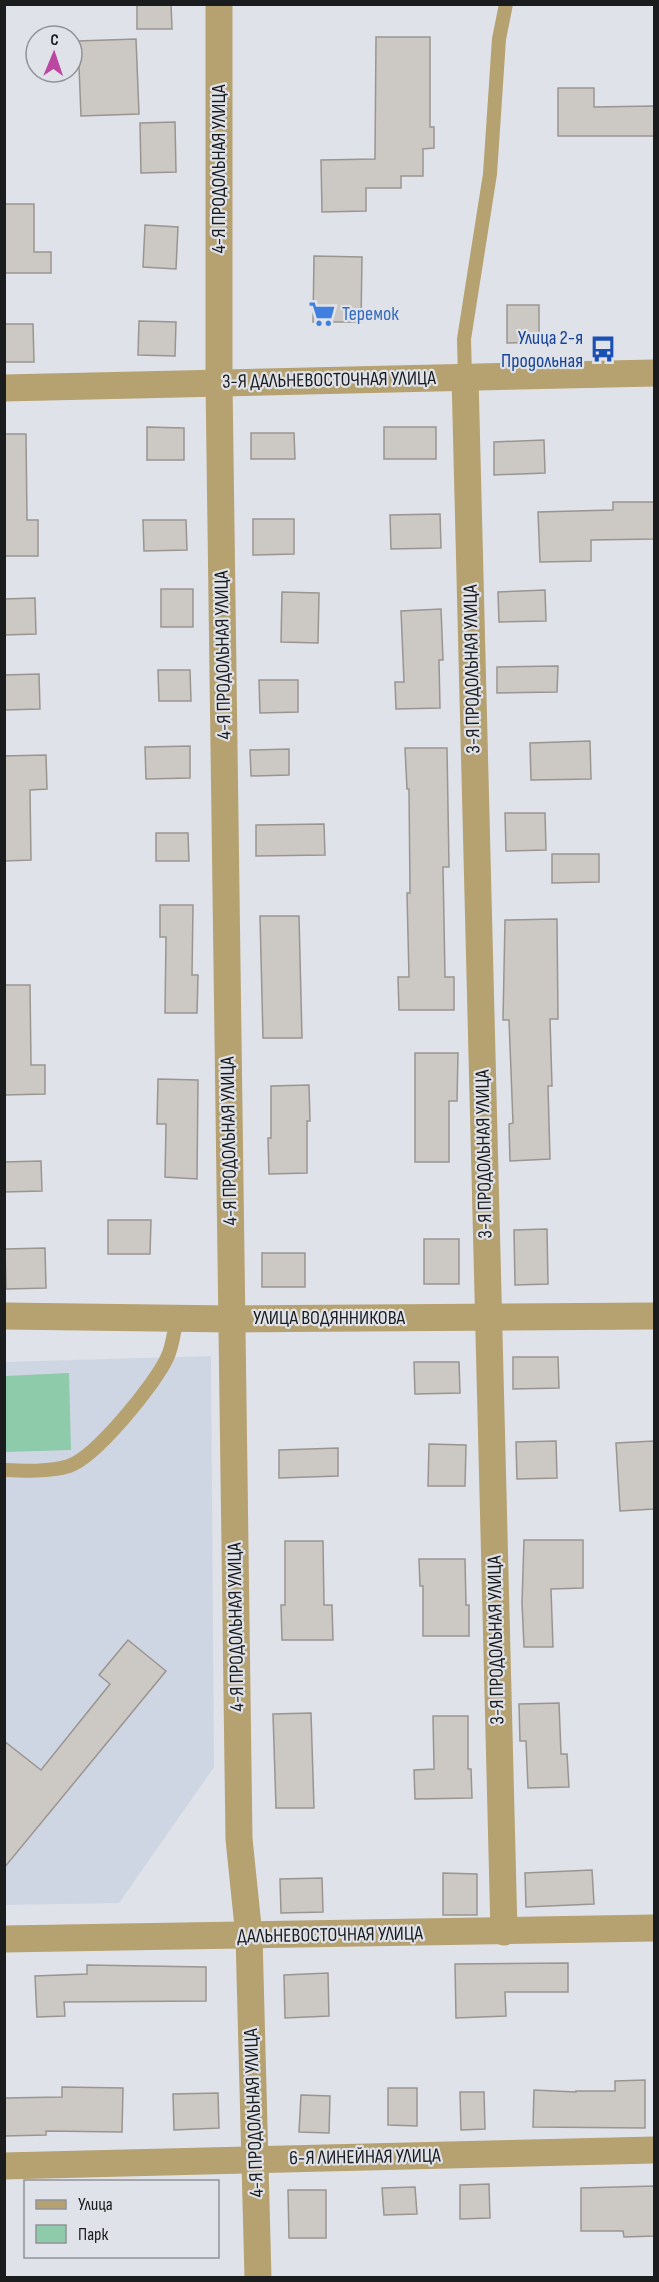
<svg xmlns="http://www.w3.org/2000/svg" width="659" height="2282" viewBox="0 0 659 2282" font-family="'Sofia Sans Condensed',sans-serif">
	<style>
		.built { fill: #cfd6e3 }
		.green { fill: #8dcbaa }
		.building { fill: #ccc8c3; stroke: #9a9591; stroke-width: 1.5 }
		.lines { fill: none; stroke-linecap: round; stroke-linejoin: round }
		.service { stroke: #b6a170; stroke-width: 14 }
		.minor { stroke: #b6a170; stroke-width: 27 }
		.labels { text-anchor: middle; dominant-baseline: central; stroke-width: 4.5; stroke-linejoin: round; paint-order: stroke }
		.street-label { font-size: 20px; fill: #1b1c1e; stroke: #dfe2e8 }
		.shop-label { font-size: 20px; fill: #366cbe; stroke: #dfe2e8; text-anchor: start }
		.transit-label { font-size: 20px; fill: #164399; stroke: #dfe2e8; text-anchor: end }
	</style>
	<rect width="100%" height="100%" fill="#dfe2e8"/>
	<polygon class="built" points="211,1356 214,1767 119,1903 5,1905 4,1362"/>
	<polygon class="green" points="69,1373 71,1450 5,1452 5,1376"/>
	<g class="building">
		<polygon points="137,4 171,4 172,29 137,29"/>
		<polygon points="376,37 430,37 430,127 434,127 434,148 423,149 423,176 401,176 401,188 366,188 366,211 322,212 321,160 375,159"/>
		<polygon points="136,39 139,114 81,116 78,41"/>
		<polygon points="558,88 594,88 594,107 654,106 654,136 558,136"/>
		<polygon points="175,122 176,172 141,173 140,123"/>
		<polygon points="4,204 34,204 34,252 51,252 51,273 4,273"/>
		<polygon points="145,225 178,227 176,269 143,267"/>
		<polygon points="314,256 362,257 361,322 313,322"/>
		<polygon points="507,305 539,305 539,342 507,343"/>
		<polygon points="139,321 176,322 175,356 138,355"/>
		<polygon points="4,324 33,324 34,362 4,362"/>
		<polygon points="147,427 184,428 184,460 147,460"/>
		<rect x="384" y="427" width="52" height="32"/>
		<polygon points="251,433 294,433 295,459 251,459"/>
		<polygon points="4,434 26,434 27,520 38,520 38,556 4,556"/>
		<polygon points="544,440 545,473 494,475 494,442"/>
		<polygon points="613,502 654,502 654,539 591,540 591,561 540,562 538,512 613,510"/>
		<polygon points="440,514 441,548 391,549 390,515"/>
		<polygon points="253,519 294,519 294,554 253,555"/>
		<polygon points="143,520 186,520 187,550 144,551"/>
		<rect x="161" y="589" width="32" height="38"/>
		<polygon points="545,590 546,621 499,622 498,592"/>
		<polygon points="282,592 319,593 318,643 281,642"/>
		<polygon points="35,598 36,634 4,635 4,599"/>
		<polygon points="441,609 443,660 439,660 440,708 396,709 395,682 404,682 401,611"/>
		<polygon points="558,666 557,692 497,693 497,667"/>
		<polygon points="158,670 190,670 191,701 159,701"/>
		<polygon points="39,674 40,709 4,710 4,675"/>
		<polygon points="259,680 298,680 298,712 260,713"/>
		<polygon points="590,741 591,779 531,780 530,743"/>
		<polygon points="190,746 190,778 146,779 145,747"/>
		<polygon points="405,748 447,748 449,867 443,867 445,977 454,977 454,1010 399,1010 398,977 409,977 407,893 410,893 409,789 407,789"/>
		<polygon points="289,749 289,775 251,776 250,750"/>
		<polygon points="46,755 47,789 30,790 31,860 4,861 4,756"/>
		<polygon points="505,813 545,813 546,850 506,851"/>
		<polygon points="324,824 325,855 256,856 256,825"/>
		<polygon points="156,833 188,833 189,861 156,861"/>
		<polygon points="552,854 599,854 599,882 552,883"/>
		<polygon points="160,905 193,905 192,975 198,975 197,1013 165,1013 166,937 160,937"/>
		<polygon points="260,916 299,916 302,1038 263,1038"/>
		<polygon points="557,919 558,1019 550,1019 552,1086 548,1086 550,1159 510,1161 509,1124 513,1123 509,1020 503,1020 505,920"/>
		<polygon points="4,985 30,985 31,1065 45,1065 45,1094 5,1095"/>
		<polygon points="415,1053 458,1053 457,1101 449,1101 449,1162 415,1162"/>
		<polygon points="158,1079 198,1080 197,1179 165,1177 166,1124 157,1124"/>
		<polygon points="309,1085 310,1121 307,1121 307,1173 269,1174 268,1138 271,1138 271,1086"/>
		<polygon points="41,1161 42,1191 4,1192 4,1162"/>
		<polygon points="108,1220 151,1220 150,1254 108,1254"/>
		<polygon points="547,1229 548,1284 515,1285 514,1230"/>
		<rect x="424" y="1239" width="35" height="45"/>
		<polygon points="45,1248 46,1288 6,1289 5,1249"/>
		<rect x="262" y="1253" width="43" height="34"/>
		<polygon points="513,1357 558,1357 559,1388 513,1389"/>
		<polygon points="414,1362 459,1362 460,1393 415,1394"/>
		<polygon points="556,1441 557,1478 517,1479 516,1442"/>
		<polygon points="654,1441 654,1509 620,1511 616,1443"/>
		<polygon points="429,1444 466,1445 465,1486 428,1486"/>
		<polygon points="338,1448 338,1476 279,1478 279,1450"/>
		<polygon points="524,1540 583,1540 583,1588 551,1589 553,1647 524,1647 522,1603"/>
		<polygon points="285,1541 323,1541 324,1605 332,1605 333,1640 282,1640 281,1605 285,1605"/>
		<polygon points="419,1559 465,1559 466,1605 469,1605 469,1636 423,1636 423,1586 420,1586"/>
		<polygon points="128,1640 166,1671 4,1868 4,1741 41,1770 110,1684 99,1675"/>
		<polygon points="559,1703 561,1754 567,1754 569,1787 528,1788 526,1741 520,1741 519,1704"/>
		<polygon points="311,1713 314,1808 276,1808 273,1714"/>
		<polygon points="433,1716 468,1716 468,1769 471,1769 472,1798 415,1799 414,1770 434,1769"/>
		<polygon points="592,1870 594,1904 526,1907 525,1873"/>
		<polygon points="443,1873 477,1874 477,1915 443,1915"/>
		<polygon points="322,1878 323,1912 281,1913 280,1879"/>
		<polygon points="568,1963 568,1992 505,1992 506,2016 456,2018 455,1964"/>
		<polygon points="87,1965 206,1967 206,2001 64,2002 65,2016 37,2017 35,1976 87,1974"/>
		<polygon points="328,1973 329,2016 285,2018 284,1975"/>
		<polygon points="645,2080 645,2128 533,2127 534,2090 576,2092 576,2091 615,2091 615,2081"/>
		<polygon points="62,2087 123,2088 122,2132 46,2131 46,2135 4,2136 4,2098 62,2097"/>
		<polygon points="388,2088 417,2088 417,2126 388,2125"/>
		<polygon points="460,2092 484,2092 485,2129 461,2130"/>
		<polygon points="218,2093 219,2128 174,2130 173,2094"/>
		<polygon points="301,2095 330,2096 329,2133 299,2132"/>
		<polygon points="489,2184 490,2218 460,2219 460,2185"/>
		<polygon points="654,2186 654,2236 624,2237 623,2231 581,2231 581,2188"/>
		<polygon points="415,2187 417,2214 384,2215 382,2188"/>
		<polygon points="288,2190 326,2190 326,2238 289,2238"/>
	</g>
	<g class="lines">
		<g class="service">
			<polyline points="465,377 464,339 490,174 499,39 506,4"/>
			<path d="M 4,1470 C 25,1471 49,1472 69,1466 C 96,1457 155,1384 167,1358 C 173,1346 174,1330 177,1317"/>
		</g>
		<g class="minor">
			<polyline points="219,4 219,382 239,1839 249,1936 258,2278"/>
			<polyline points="465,377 504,1932"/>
			<polyline points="4,388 654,373"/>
			<polyline points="4,1316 231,1319 654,1316"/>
			<polyline points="4,1939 654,1928"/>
			<polyline points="4,2166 654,2150"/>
		</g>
	</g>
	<defs>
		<g id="supermarket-bare" transform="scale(2.07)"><path d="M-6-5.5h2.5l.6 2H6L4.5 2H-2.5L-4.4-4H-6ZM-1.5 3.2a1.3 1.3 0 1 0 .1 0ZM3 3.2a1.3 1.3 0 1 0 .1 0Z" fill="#3f7fe0" stroke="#dfe2e8" stroke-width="2.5" paint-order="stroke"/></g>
		<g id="bus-bare" transform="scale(2.07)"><path d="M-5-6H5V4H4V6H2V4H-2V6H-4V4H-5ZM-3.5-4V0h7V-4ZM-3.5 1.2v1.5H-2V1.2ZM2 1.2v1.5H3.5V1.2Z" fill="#1a4fb4" stroke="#dfe2e8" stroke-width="2.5" paint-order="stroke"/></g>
	</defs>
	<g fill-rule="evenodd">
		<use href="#supermarket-bare" x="322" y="314"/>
		<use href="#bus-bare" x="603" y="349"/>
	</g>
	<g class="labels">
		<g class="street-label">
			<text transform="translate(219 169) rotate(-90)">4-Я ПРОДОЛЬНАЯ УЛИЦА</text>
			<text transform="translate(329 380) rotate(-1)">3-Я ДАЛЬНЕВОСТОЧНАЯ УЛИЦА</text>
			<text transform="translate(223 655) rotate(-91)">4-Я ПРОДОЛЬНАЯ УЛИЦА</text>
			<text transform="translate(472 669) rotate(-91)">3-Я ПРОДОЛЬНАЯ УЛИЦА</text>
			<text transform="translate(229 1141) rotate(-91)">4-Я ПРОДОЛЬНАЯ УЛИЦА</text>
			<text transform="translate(484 1154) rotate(-91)">3-Я ПРОДОЛЬНАЯ УЛИЦА</text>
			<text x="329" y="1318">УЛИЦА ВОДЯННИКОВА</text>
			<text transform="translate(236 1627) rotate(-91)">4-Я ПРОДОЛЬНАЯ УЛИЦА</text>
			<text transform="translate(496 1640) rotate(-91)">3-Я ПРОДОЛЬНАЯ УЛИЦА</text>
			<text transform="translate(330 1935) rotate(-1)">ДАЛЬНЕВОСТОЧНАЯ УЛИЦА</text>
			<text transform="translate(254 2113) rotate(-92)">4-Я ПРОДОЛЬНАЯ УЛИЦА</text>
			<text transform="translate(365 2157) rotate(-1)">6-Я ЛИНЕЙНАЯ УЛИЦА</text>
		</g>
		<g class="shop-label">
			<text x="342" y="314">Теремок</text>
		</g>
		<g class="transit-label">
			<text x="583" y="338">Улица 2-я<tspan x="583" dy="23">Продольная</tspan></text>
		</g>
	</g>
	<rect width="659" height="2282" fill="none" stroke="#1b1c1e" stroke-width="12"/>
	<rect x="24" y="2180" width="195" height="78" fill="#dfe2e8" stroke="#919397" stroke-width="1.5"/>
	<rect x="36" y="2200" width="30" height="9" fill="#b6a170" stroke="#919397" stroke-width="1.5"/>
	<text x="78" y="2210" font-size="18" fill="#1b1c1e">Улица</text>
	<rect x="36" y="2225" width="30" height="18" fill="#8dcbaa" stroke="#919397" stroke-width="1.5"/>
	<text x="78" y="2240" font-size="18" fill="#1b1c1e">Парк</text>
	<g transform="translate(54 54) rotate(2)"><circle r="28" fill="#dfe2e8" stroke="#919397" stroke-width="1.5"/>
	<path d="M0-4.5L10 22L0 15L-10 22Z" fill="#bc47a0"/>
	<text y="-9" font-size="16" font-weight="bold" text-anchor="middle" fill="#1b1c1e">С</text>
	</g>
</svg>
